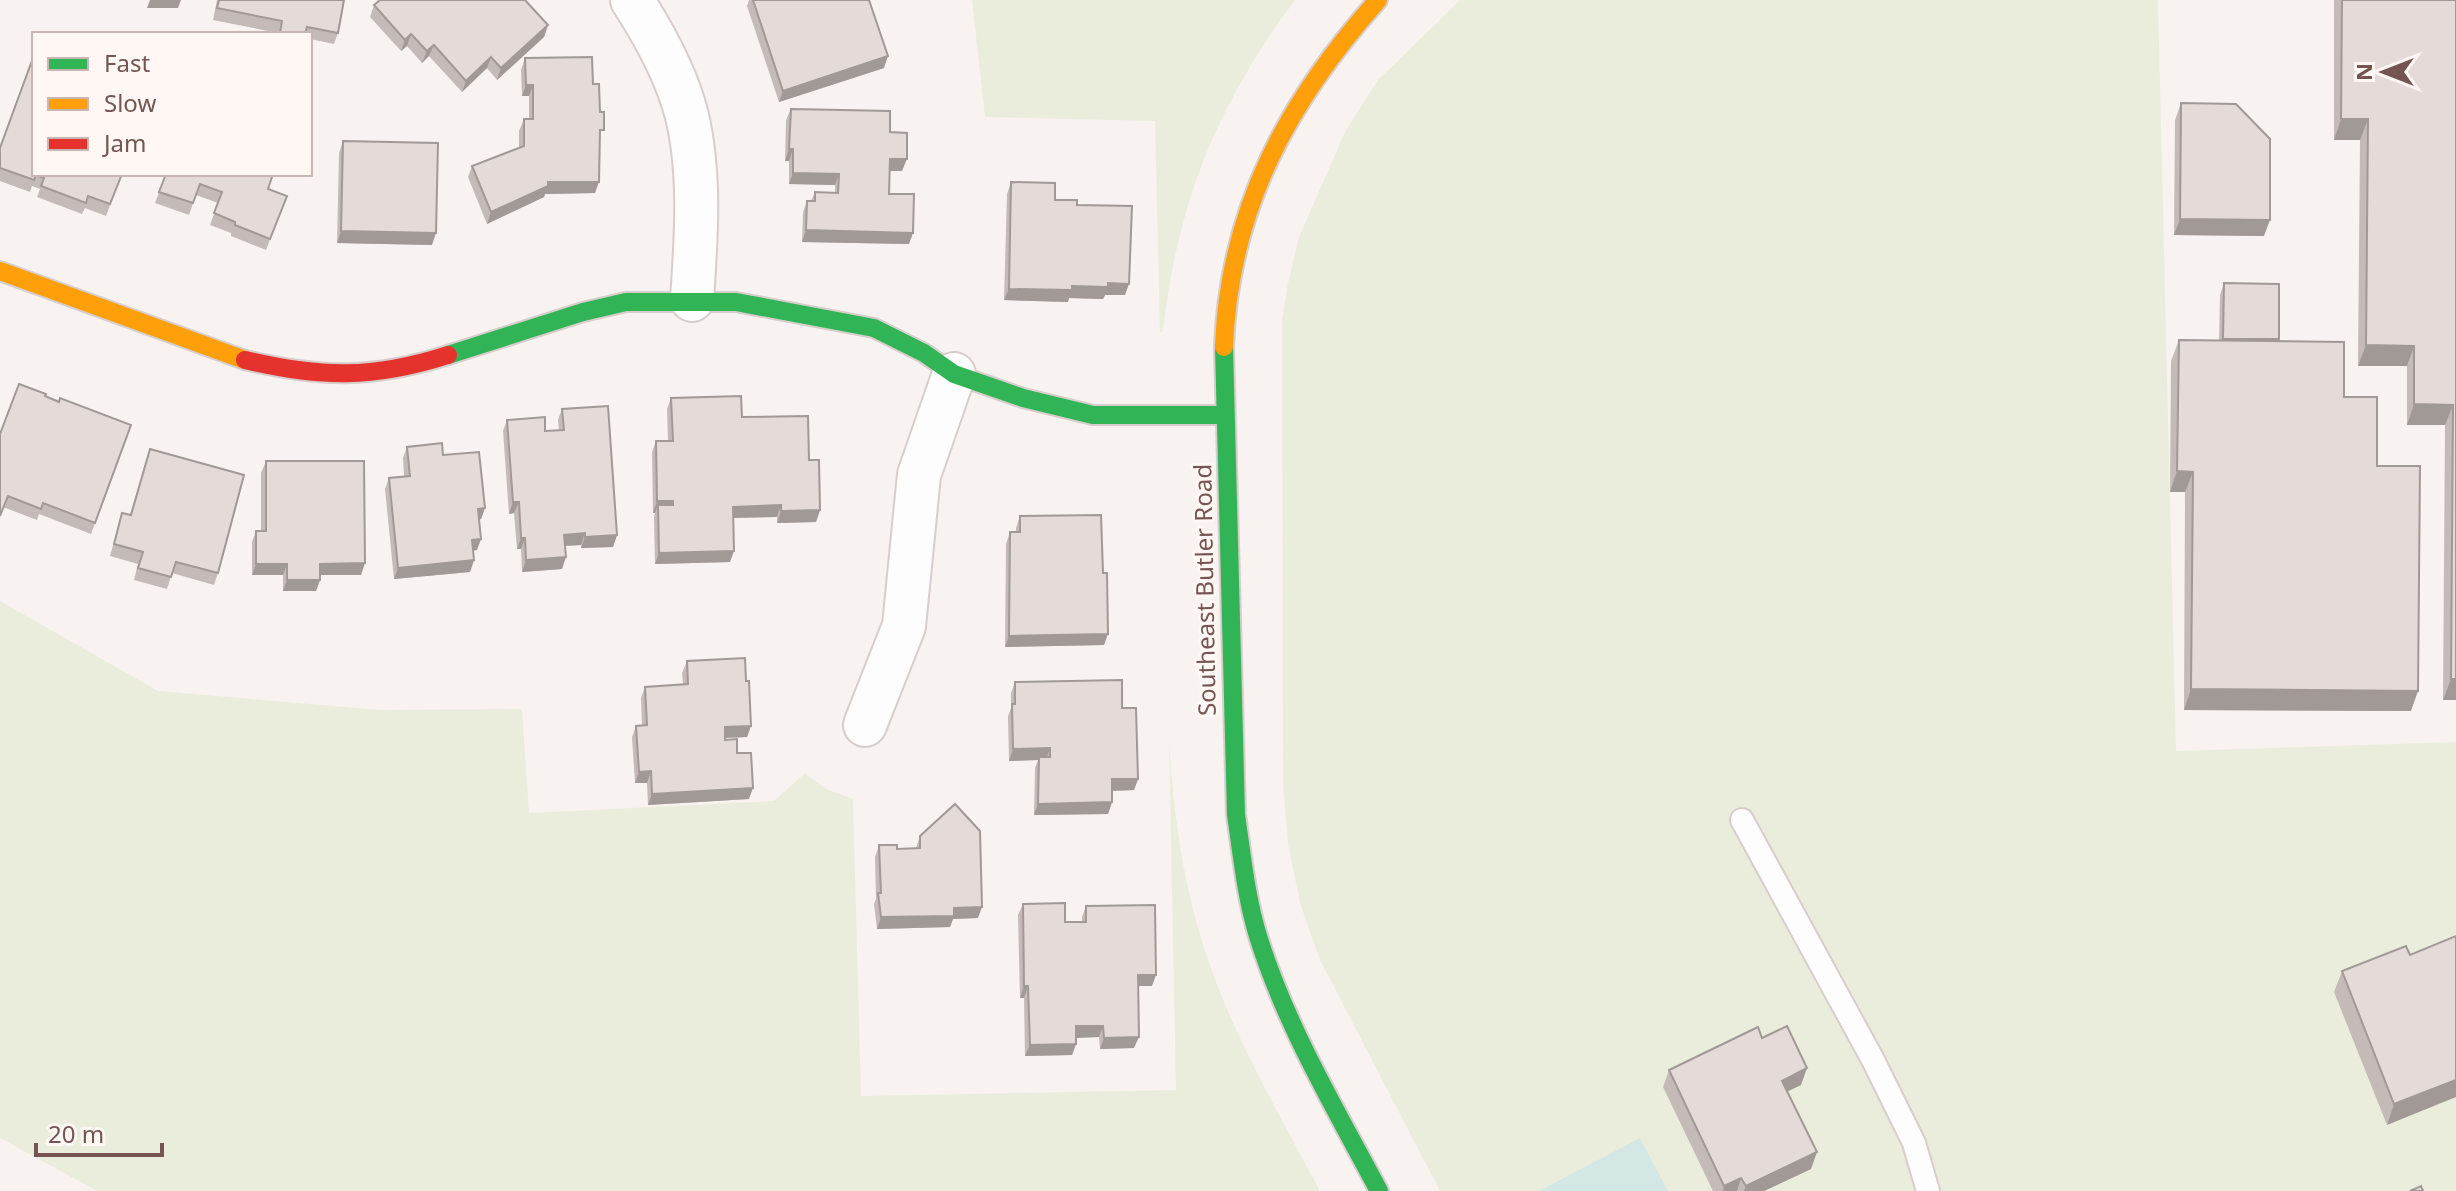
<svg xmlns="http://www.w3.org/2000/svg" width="2456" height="1191" viewBox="0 0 2456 1191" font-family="'Noto Sans',sans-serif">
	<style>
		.green { fill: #eaeddc }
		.water { fill: #d3e8e5 }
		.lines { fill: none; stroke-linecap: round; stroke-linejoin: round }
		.lane-casing { stroke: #d7cecc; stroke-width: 26 }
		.street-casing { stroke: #d7cecc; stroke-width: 46 }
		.fast-casing { stroke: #d7cecc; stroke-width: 22 }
		.slow-casing { stroke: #d7cecc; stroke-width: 22 }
		.jam-casing { stroke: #d7cecc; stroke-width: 22 }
		.lane { stroke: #fefdfd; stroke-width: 22 }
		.street { stroke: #fefdfd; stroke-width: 42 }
		.fast { stroke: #30b455; stroke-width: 18 }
		.slow { stroke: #ff9f0a; stroke-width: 18 }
		.jam { stroke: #e5322d; stroke-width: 18 }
		.wall { fill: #c4bbb9 }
		.shaded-wall { fill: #a09996 }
		.building { fill: #e4dad7; stroke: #a09996; stroke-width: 2 }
		.labels { text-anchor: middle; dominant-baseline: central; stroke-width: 6; stroke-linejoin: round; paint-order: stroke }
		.street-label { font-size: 24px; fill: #745551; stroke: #fef7f3 }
	</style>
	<rect width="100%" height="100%" fill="#f8f3f0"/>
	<g class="green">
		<path d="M 972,0 L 1295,0 C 1217,106 1178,200 1163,331 L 1160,333 L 1155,121 L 985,117 Z"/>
		<polygon points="1460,0 2158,0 2176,751 2456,742 2456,1191 1440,1191 1320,960 1300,903 1288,844 1283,784 1282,320 1288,283 1299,237 1345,132 1377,81"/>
		<path d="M 0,601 L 158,691 L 382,710 L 522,709 L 529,813 L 774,801 L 805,773 L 826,789 L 853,799 L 861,1096 L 1176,1090 L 1169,743 C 1174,821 1185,897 1212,971 C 1240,1048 1282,1119 1320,1191 L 97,1191 L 0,1138 Z"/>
	</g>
	<polygon class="water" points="1640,1138 1668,1191 1539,1191"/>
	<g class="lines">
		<g class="lane-casing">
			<polyline id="lane" points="1742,820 1873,1060 1914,1143 1928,1191"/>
		</g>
		<g class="street-casing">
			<g id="street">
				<path d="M 632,0 C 654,34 677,76 687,116 C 701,175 696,240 692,300"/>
				<polyline points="865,725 904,626 919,475 954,374"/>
			</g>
		</g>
		<g class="fast-casing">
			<g id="fast">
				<path d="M 1224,347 L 1236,815 C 1242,855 1246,897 1258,936 C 1286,1026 1335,1108 1379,1191"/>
				<polyline points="448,355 583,312 626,302 736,302 874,328 924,353 954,374 1023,398 1093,415 1224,415"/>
			</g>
		</g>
		<g class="slow-casing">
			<g id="slow">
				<polyline points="0,271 245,360"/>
				<path d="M 1224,347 C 1229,209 1288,101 1378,0"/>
			</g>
		</g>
		<g class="jam-casing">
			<path id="jam" d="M 245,360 C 320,378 373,379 448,355"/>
		</g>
		<use href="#lane" class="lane"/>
		<use href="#street" class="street"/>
		<use href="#fast" class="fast"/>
		<use href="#slow" class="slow"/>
		<use href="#jam" class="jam"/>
	</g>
	<g class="wall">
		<polygon points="217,0 344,0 338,33 334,44 310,39 310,34 277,34 278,33 213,20"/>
		<polygon points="749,0 869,0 884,68 779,102 747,6"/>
		<polygon points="2334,0 2456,0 2456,700 2443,700 2445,425 2407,425 2407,366 2358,366 2360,140 2334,140"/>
		<polygon points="374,5 548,25 544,37 497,80 487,68 462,92 429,56 422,63 407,46 401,51 370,17"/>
		<polygon points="525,58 593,84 600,141 595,193 545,194 544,197 487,224 468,177 472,166 519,148 519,131 524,119 529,119 529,96 522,96 521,70"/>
		<polygon points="2181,103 2264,236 2174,235 2175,120"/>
		<polygon points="791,109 890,132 902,171 890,171 889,194 909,244 802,242 803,212 807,201 811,201 815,192 835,193 835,185 789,184 789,161 785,161 786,120"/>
		<polygon points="343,141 432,245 337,243 339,153"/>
		<polygon points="0,148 34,174 122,174 106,216 85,208 82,214 37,197 40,189 32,186 30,192 0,181"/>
		<polygon points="166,174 268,189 287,196 266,250 231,236 231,233 210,225 218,203 196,195 189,215 155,203"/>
		<polygon points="1011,182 1055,200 1077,205 1125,295 1105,295 1103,299 1069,298 1068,302 1004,300 1007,194"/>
		<polygon points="2224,283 2279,341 2344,397 2377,466 2411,711 2184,710 2185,492 2170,492 2171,361 2179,340 2219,341 2220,295"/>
		<polygon points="45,396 131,425 91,534 39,514 37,520 3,507"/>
		<polygon points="671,398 742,417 809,460 820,510 816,522 777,523 777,517 733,518 730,562 655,564 654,517 655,513 653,513 652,452 656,441 668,441 667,409"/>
		<polygon points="562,409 617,535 613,547 581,548 581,545 565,546 562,569 522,572 521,549 517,549 514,513 509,514 503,431 507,420 545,431 559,431 558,420"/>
		<polygon points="407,447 443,455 485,508 481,519 479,520 477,550 473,551 474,560 470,572 394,579 385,489 389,478 404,476 403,458"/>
		<polygon points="150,449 218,573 214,585 172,573 167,589 134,580 138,564 110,556 122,513 130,515"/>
		<polygon points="266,461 361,575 320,575 320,580 316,591 283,591 283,575 252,575 252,542 256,531 261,531 261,473"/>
		<polygon points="1020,516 1103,573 1104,645 1005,647 1006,544 1010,532 1016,532 1016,528"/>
		<polygon points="687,661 746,681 751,726 747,737 725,738 725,740 737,753 749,799 648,805 647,783 635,783 632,737 636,726 642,725 641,698 645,687 683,684 682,673"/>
		<polygon points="1015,682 1122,708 1138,779 1134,790 1112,791 1112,802 1108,814 1034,815 1035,768 1038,760 1009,761 1008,716 1011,708 1011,693"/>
		<polygon points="920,836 978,918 953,919 950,927 877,929 874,904 876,899 875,857 879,845 897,849 916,848"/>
		<polygon points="1023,904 1065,922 1082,922 1082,917 1086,906 1152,986 1138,986 1134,1048 1100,1049 1099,1037 1076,1038 1076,1044 1072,1055 1025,1056 1024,998 1020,998 1018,915"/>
		<polygon points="2456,936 2387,1125 2334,992 2342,971 2410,955"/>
		<polygon points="1762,1038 1801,1085 1787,1091 1811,1169 1764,1191 1713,1191 1663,1087 1669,1070"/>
	</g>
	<g class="shaded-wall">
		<polygon points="150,0 181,0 178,8 147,8"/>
		<polygon points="548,25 544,37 497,80 501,68"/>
		<polygon points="411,34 407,46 401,51 405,40"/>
		<polygon points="434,45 429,56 422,63 427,51"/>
		<polygon points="888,56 884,68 779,102 783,91"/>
		<polygon points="491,57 487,68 462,92 466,81"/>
		<polygon points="526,85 533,85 529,96 522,96"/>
		<polygon points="2341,119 2368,119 2360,140 2334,140"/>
		<polygon points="789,149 793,149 789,161 785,161"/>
		<polygon points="890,159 907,159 902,171 886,171"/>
		<polygon points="793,173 839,174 835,185 789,184"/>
		<polygon points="548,182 599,182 595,193 545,194 544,197 487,224 491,212"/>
		<polygon points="2180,219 2270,220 2264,236 2174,235"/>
		<polygon points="806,230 913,233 909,244 802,242"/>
		<polygon points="341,231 436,233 432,245 337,243"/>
		<polygon points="1108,283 1129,284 1125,295 1105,295 1103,299 1069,298 1068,302 1004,300 1009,289 1072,286"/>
		<polygon points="2223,339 2279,339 2275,351 2219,350"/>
		<polygon points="2366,345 2414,346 2407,366 2358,366"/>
		<polygon points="2414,404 2453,405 2445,425 2407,425"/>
		<polygon points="2177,471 2193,472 2185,492 2170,492"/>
		<polygon points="657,501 673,501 669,512 658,505 655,513 653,513"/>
		<polygon points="513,502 519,502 514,513 509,514"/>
		<polygon points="781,505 777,517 729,518 733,507"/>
		<polygon points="485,508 481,519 474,520 478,509"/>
		<polygon points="820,510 816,522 777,523 781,511"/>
		<polygon points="585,533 581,545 560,546 564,535"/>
		<polygon points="617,535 613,547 581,548 585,537"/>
		<polygon points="521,538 525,538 521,549 517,549"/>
		<polygon points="481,539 477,550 468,551 472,540"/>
		<polygon points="734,551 730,562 655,564 659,553"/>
		<polygon points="566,557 562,569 522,572 526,560"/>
		<polygon points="474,560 470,572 394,579 398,568"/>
		<polygon points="365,563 361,575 316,575 320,564"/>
		<polygon points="256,564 287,564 283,575 252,575"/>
		<polygon points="287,580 320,580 316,591 283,591"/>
		<polygon points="1108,634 1104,645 1005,647 1009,636"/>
		<polygon points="2451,679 2456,679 2456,700 2443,700"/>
		<polygon points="2191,689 2418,691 2411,711 2184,710"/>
		<polygon points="751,726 747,737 720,738 725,727"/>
		<polygon points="1050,748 1046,760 1039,757 1038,760 1009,761 1013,749"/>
		<polygon points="651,771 647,783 635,783 639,772"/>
		<polygon points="1112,779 1138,779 1134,790 1108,791"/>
		<polygon points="753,788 749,799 648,805 652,794"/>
		<polygon points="1112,802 1108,814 1034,815 1038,804"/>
		<polygon points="982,907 978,918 953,919 950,927 877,929 881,917 954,908"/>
		<polygon points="1138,975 1156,975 1152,986 1134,986"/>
		<polygon points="1024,986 1028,986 1024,998 1020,998"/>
		<polygon points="1076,1026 1103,1026 1099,1037 1072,1038"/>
		<polygon points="1139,1037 1134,1048 1100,1049 1104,1038"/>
		<polygon points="1076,1044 1072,1055 1025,1056 1030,1045"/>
		<polygon points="1807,1068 1801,1085 1776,1097 1782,1081"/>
		<polygon points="2456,1080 2456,1097 2387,1125 2394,1104"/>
		<polygon points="1817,1152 1811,1169 1764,1191 1744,1191 1746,1186"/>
		<polygon points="1741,1178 1737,1191 1723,1191 1724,1186"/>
	</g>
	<g class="building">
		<polygon points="219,0 344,0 338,33 307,27 305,34 286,34 280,33 282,21 217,8"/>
		<polygon points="380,0 525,0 548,25 501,68 491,57 466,81 434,45 427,51 411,34 405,40 374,5"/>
		<polygon points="753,0 869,0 888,56 783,91"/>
		<polygon points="2342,0 2456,0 2456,679 2451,679 2453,405 2414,404 2414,346 2366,345 2368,119 2341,119"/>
		<polygon points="34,55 34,174 122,174 110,204 88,196 86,203 41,186 44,178 36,175 34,180 0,168 0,148"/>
		<polygon points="592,57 593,84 599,84 600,112 604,112 604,130 600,130 599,182 548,182 548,186 491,212 472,166 524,146 524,119 533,119 533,85 526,85 525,58"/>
		<polygon points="2181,103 2236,104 2270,139 2270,220 2180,219"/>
		<polygon points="791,109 890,111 890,132 907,133 907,159 890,159 889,194 914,194 913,233 806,230 807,201 815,201 815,192 838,193 839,174 793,173 793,149 789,149"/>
		<polygon points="343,141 438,143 436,233 341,231"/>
		<polygon points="166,174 273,174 268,189 287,196 270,239 235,225 235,222 214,213 222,192 200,184 193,203 159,192"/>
		<polygon points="1011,182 1055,183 1055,200 1077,200 1077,205 1132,206 1129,284 1108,283 1108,287 1072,286 1072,290 1009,289"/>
		<polygon points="2224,283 2279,284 2279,339 2223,339"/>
		<polygon points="2179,340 2344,342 2344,397 2377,397 2377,466 2420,466 2418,691 2191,689 2193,472 2177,471"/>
		<polygon points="19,384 46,394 45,396 59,402 60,398 131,425 95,523 43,503 41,509 8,496 0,516 0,434"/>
		<polygon points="741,396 742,417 808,416 809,460 819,460 820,510 781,511 781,505 733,507 734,551 659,553 658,505 673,505 673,501 657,501 656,441 673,441 671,398"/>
		<polygon points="608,406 617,535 585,537 585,533 564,535 566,557 526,560 525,538 521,538 519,502 513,502 507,420 545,417 545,431 564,430 562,409"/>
		<polygon points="442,443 443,455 479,452 485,508 478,509 481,539 472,540 474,560 398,568 389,478 410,476 407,447"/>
		<polygon points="150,449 244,475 218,573 176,562 171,577 138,568 143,552 114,544 122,513 131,515"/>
		<polygon points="266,461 364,461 365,563 320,564 320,580 287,580 287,564 256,564 256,531 266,531"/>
		<polygon points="1101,515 1103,573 1107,573 1108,634 1009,636 1010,532 1020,532 1020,516"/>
		<polygon points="745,658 746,681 749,681 751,726 725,727 725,740 737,739 737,753 751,753 753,788 652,794 651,771 639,772 636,726 647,725 645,687 688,684 687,661"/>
		<polygon points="1122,680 1122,708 1136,708 1138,779 1112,779 1112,802 1038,804 1039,757 1050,757 1050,748 1013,749 1012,704 1015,704 1015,682"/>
		<polygon points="955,804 980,831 982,907 954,908 954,916 881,917 878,893 881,893 879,845 897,845 897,849 920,848 920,836"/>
		<polygon points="1065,903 1065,922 1086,922 1086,906 1155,905 1156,975 1138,975 1139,1037 1104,1038 1103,1026 1076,1026 1076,1044 1030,1045 1028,986 1024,986 1023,904"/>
		<polygon points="2456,936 2456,1080 2394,1104 2342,971 2406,946 2410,955"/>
		<polygon points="1787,1026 1807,1068 1782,1081 1817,1152 1746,1186 1741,1178 1724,1186 1669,1070 1758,1027 1762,1038"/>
		<polygon points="2421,1186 2423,1191 2410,1191"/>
	</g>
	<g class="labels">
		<g class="street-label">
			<text transform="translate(1204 590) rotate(-91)">Southeast Butler Road</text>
		</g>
	</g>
	<rect x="32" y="32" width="280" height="144" fill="#fef7f3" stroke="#c7b6b2" stroke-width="2"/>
	<rect x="48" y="58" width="40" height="12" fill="#30b455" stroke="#c7b6b2" stroke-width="2"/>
	<text x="104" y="72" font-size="24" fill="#745551">Fast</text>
	<rect x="48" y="98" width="40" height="12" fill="#ff9f0a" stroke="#c7b6b2" stroke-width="2"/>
	<text x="104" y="112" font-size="24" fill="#745551">Slow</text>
	<rect x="48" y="138" width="40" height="12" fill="#e5322d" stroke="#c7b6b2" stroke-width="2"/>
	<text x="104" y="152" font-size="24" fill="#745551">Jam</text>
	<g transform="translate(2384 72) rotate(270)" stroke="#fef7f3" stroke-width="6" paint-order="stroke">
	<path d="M0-6L14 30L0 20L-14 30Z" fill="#745551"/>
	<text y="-12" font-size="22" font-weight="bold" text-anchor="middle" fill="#745551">N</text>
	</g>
	<path d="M36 1143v12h126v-12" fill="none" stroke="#745551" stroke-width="4"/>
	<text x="48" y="1143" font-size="24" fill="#745551" stroke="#fef7f3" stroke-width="6" paint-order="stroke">20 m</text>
</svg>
